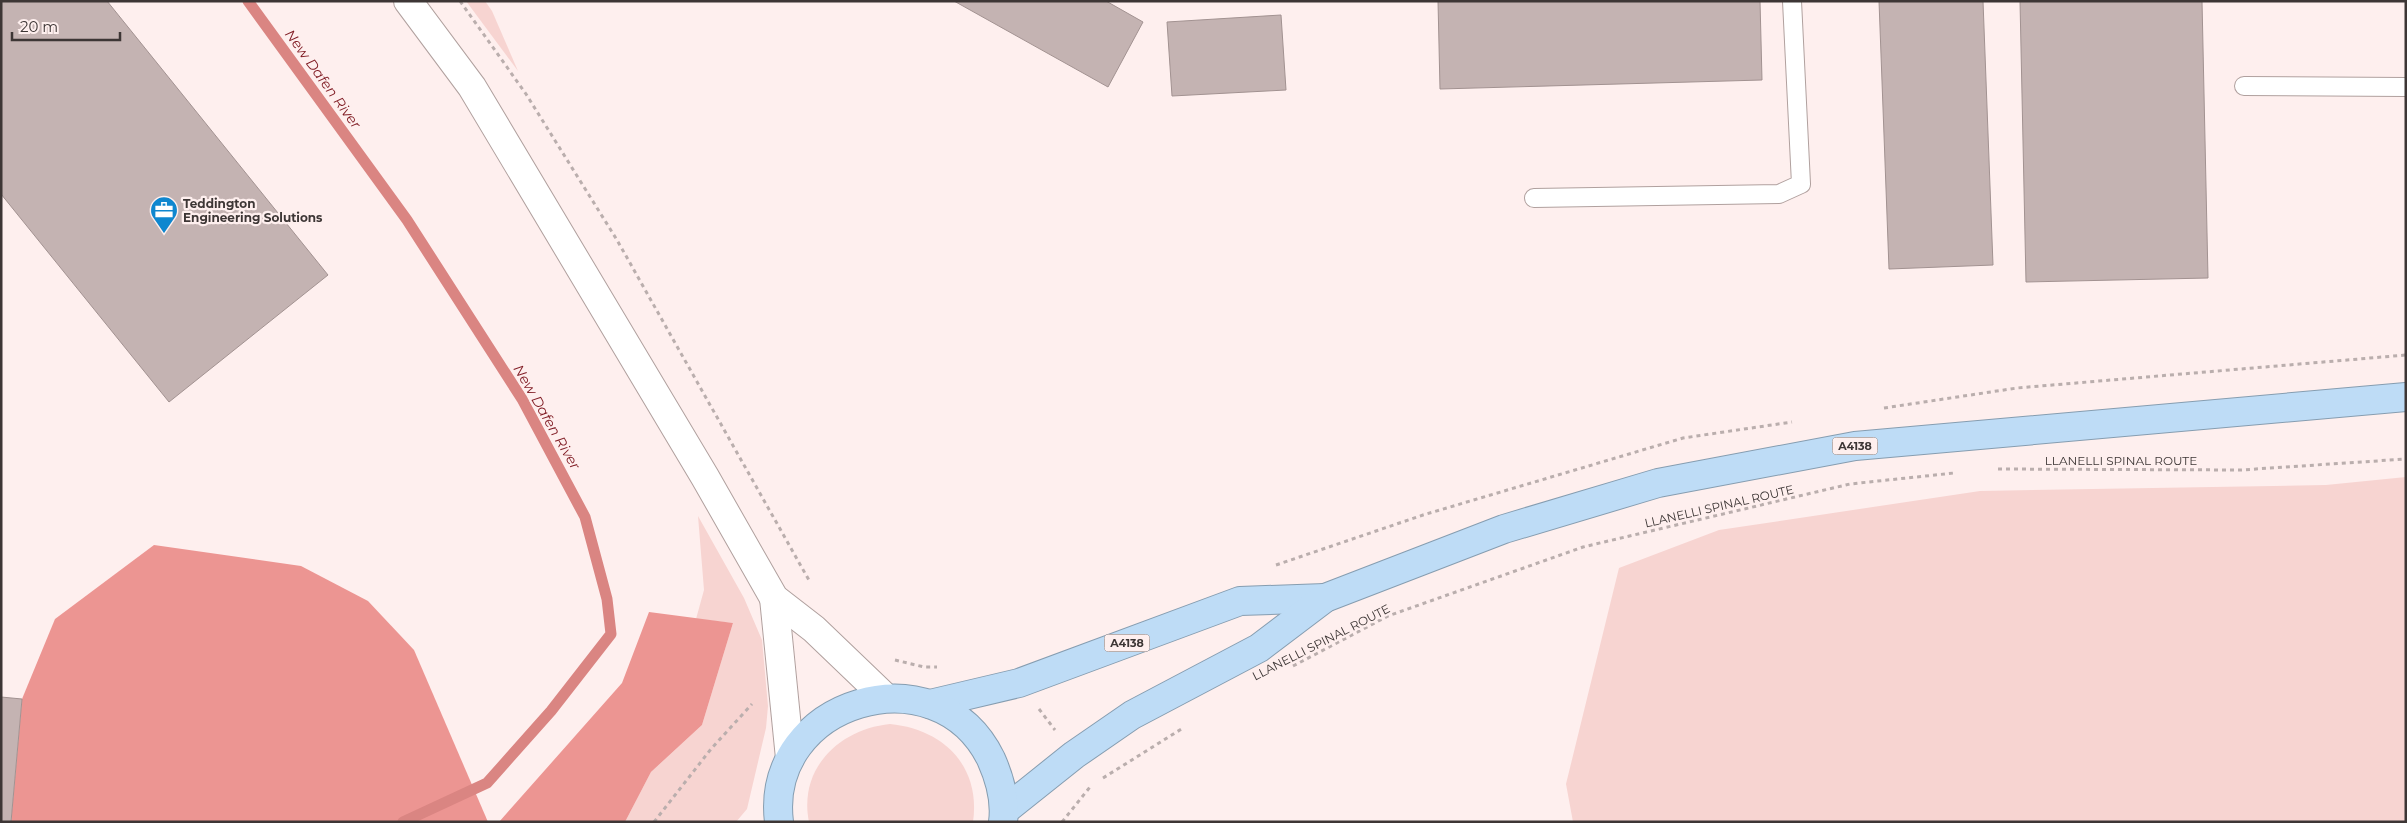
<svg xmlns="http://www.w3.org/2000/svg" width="2407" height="823" viewBox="0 0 2407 823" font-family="Montserrat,sans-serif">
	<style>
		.green { fill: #f7d4d1 }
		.forest { fill: #ec9592 }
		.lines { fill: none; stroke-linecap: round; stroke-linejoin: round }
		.stream { stroke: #da8582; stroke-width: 11 }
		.building { fill: #c4b3b2; stroke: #a29291 }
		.service-casing { stroke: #b0a09e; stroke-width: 20 }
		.secondary-casing { stroke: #b0a09e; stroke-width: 30 }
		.trunk-casing { stroke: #869db0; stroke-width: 30 }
		.path { stroke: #baaead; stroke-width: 3; stroke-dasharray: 4 4; stroke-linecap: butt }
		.service { stroke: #fff; stroke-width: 18 }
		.secondary { stroke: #fff; stroke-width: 28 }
		.trunk { stroke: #bedcf6; stroke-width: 28 }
		.labels { text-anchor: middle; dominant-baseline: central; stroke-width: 4.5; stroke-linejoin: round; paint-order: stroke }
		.shield { fill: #feefee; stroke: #776e6c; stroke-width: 1 }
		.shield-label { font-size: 11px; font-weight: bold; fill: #3d3635 }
		.poi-label { font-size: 12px; font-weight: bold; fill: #3d3635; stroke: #feefee; text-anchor: start }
		.street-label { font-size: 12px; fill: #3d3635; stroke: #feefee }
		.water-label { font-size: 14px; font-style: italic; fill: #7f1a22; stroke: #feefee }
	</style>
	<rect width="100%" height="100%" fill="#feefee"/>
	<g class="green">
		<polygon points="466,1 485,1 492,11 518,71"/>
		<polygon points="2406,477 2406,822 1573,822 1566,784 1619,568 1719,530 1980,491 2326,485"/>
		<polygon points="698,516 744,598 762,640 768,706 766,728 747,809 736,822 625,822 651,772 702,725 733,623 696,619 704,590"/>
		<path d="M 890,724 C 943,729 981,766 973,822 L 809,822 C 798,768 840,729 890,724 Z"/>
	</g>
	<g class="forest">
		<polygon points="154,545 301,566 368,601 414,650 488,822 11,822 22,699 55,619"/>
		<polygon points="649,612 733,623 702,725 651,772 625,822 499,822 622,683"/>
	</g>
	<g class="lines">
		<polyline class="stream" points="248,1 407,220 522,399 585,517 607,599 611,634 551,711 487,783 403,822"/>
	</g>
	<g class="building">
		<polygon points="1,1 107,1 328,275 169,402 1,194"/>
		<polygon points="954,1 1106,1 1143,22 1108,87"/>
		<polygon points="1438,1 1760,1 1762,80 1440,89"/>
		<polygon points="1879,1 1983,1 1993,265 1889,269"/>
		<polygon points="2020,1 2202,1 2208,278 2026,282"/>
		<polygon points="1281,15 1286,90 1172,96 1167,22"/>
		<polygon points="1,697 22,699 11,822 1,822"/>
	</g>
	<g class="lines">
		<g class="service-casing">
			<g id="service">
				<polyline points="2244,86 2406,87"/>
				<polyline points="1534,198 1779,194 1801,184 1792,1"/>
			</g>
		</g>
		<g class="secondary-casing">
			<g id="secondary">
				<polyline points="408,1 472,87 705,477 774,598 814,629 886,698"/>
				<polyline points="774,598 790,758"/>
			</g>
		</g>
		<g class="trunk-casing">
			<g id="trunk">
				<polyline points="930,704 1019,683 1240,601 1325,598"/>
				<polyline points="1004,811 1074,755 1132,715 1259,648 1325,598 1504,529 1658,483 1855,446 2406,397"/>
				<path d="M 779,822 C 764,701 937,649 991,759 C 1000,779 1006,800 1003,822"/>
			</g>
		</g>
		<g class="path">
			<polyline points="460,1 526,94 617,240 810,582"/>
			<polyline points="1884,408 2017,388 2406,355"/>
			<polyline points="1998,469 2241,470 2406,459"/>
			<polyline points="1276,565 1423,515 1683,438 1792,422"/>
			<polyline points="895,660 924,667 937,667"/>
			<polyline points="1293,666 1388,616 1583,547 1850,484 1954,473"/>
			<polyline points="1039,709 1055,730"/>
			<polyline points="1103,778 1183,728"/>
			<polyline points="654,822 711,749 752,704"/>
			<polyline points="1062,822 1090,787"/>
		</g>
		<use href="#service" class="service"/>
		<use href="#secondary" class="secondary"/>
		<use href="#trunk" class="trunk"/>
	</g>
	<defs>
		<g id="office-pin" transform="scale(1.4375)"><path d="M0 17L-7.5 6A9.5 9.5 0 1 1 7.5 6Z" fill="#0f87cf" stroke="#feefee"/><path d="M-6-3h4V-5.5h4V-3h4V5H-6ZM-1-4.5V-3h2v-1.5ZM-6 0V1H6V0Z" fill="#fff"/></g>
	</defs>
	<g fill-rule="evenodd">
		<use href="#office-pin" x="164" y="210"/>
	</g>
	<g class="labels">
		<g class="shield">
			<rect x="1832.5" y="437.5" width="45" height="17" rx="4"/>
			<rect x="1104.5" y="634.5" width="45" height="17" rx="4"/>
		</g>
		<g class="shield-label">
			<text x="1855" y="446">A4138</text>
			<text x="1127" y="643">A4138</text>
		</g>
		<g class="poi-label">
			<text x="183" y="203">Teddington<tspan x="183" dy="14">Engineering Solutions</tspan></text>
		</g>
		<g class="street-label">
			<text x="2121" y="460">LLANELLI SPINAL ROUTE</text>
			<text transform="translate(1719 506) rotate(-13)">LLANELLI SPINAL ROUTE</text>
			<text transform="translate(1321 642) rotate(-27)">LLANELLI SPINAL ROUTE</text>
		</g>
		<g class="water-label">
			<text transform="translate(323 79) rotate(54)">New Dafen River</text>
			<text transform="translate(547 417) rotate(60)">New Dafen River</text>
		</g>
	</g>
	<rect width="2407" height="823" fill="none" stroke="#3d3635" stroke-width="5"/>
	<path d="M12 32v8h108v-8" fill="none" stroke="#3d3635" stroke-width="2.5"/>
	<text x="20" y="32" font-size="15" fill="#3d3635" stroke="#feefee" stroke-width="4" paint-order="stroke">20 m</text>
</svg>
